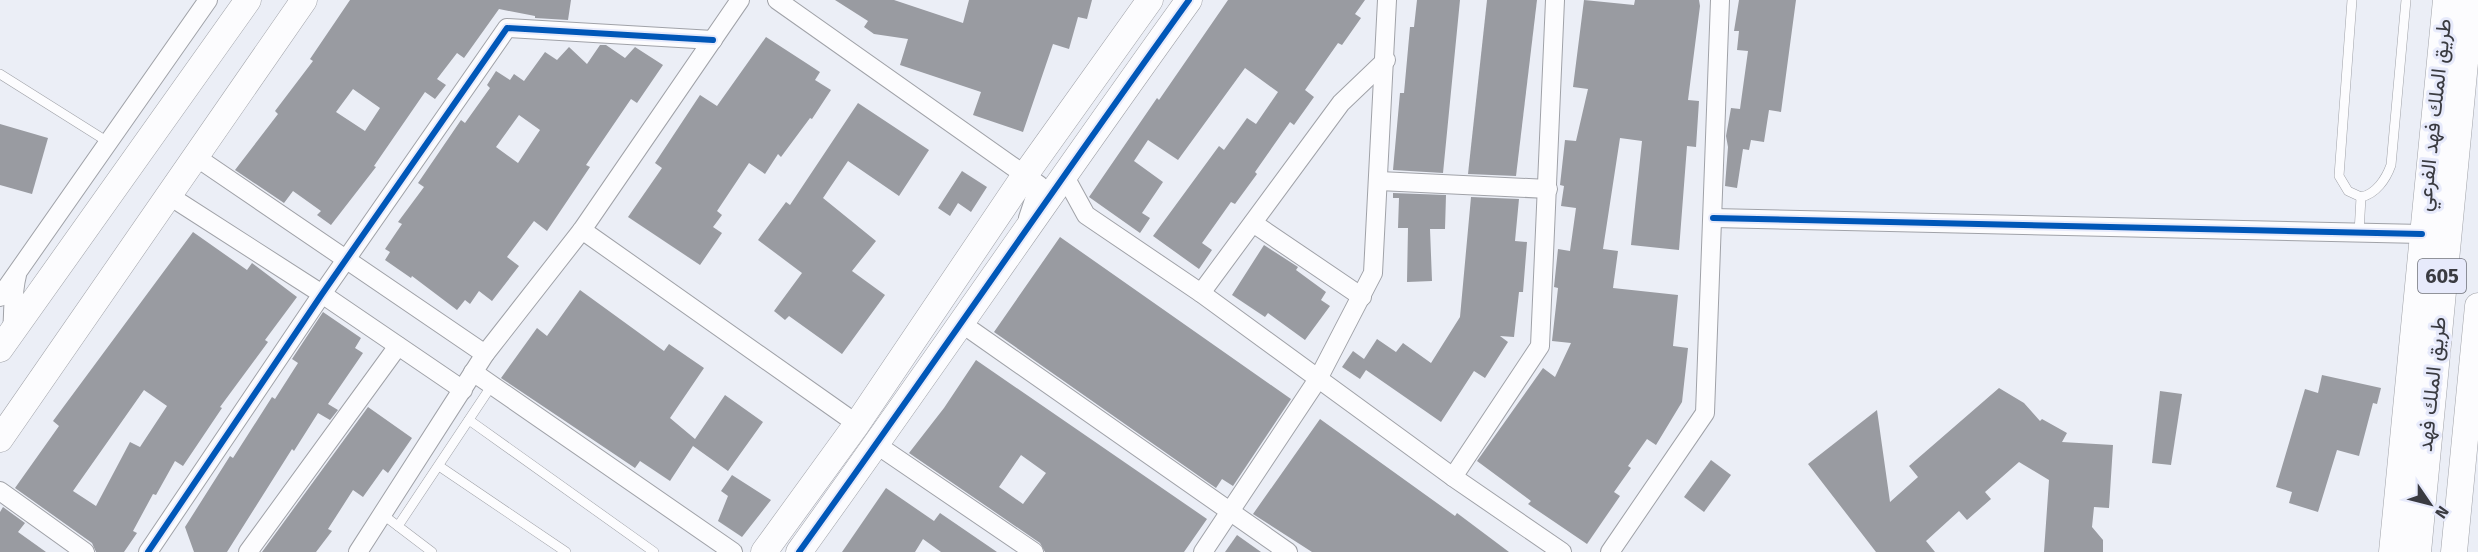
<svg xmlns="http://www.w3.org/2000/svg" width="2478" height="552" viewBox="0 0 2478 552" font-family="'Fira Sans',Vazirmatn,sans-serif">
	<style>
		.building { fill: #999ba1; fill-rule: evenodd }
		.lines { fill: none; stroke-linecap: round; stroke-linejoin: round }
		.lane-casing { stroke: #a0a2a8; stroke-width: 10 }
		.street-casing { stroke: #a0a2a8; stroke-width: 20 }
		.secondary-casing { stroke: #a0a2a8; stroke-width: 27 }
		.highway-casing { stroke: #a0a2a8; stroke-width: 33 }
		.lane { stroke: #fcfcfe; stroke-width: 9 }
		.street { stroke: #fcfcfe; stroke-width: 18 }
		.secondary { stroke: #fcfcfe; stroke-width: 26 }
		.highway { stroke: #fcfcfe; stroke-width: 32 }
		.cycleway-casing { stroke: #e7eafb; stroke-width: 10 }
		.cycleway { stroke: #0057b8; stroke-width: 6 }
		.labels { text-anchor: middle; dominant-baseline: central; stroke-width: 6; stroke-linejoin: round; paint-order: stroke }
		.shield { fill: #e7eafb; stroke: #6e7079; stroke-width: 1.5 }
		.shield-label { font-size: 20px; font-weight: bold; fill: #3a3b41 }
		.street-label { font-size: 21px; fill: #3a3b41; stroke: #e7eafb }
	</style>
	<rect width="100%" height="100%" fill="#ebeef6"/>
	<g class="building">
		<path d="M 350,0 L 571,0 L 568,20 L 535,18 L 535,16 L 499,9 L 464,58 L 457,53 L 437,79 L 446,85 L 435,99 L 425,92 L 374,166 L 376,167 L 331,225 L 317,215 L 321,211 L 293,191 L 284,203 L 235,170 L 278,114 L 275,111 L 313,61 L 310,59 ZM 353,89 L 380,108 L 365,131 L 336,112 Z"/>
		<polygon points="835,0 894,0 963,23 969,0 1092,0 1087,19 1078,17 1069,49 1053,44 1023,132 973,115 981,92 900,65 908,39 874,34 864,27 868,21"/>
		<polygon points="1228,0 1365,0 1355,14 1361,18 1342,45 1338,43 1305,90 1314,97 1294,125 1290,122 1255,172 1257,174 1235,204 1231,202 1202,243 1212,250 1199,269 1153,236 1219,146 1224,150 1247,118 1256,124 1278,92 1245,68 1178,160 1148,140 1134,161 1163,182 1142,213 1150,218 1140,233 1089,197 1157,98 1159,100"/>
		<polygon points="1417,0 1460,0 1443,173 1393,170 1400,93 1404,93 1410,27 1414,27"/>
		<polygon points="1487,0 1537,0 1516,176 1468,174"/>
		<polygon points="1584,0 1634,5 1635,0 1699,0 1700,6 1688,100 1699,101 1696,147 1687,146 1679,250 1631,245 1642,141 1620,138 1603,249 1618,251 1613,288 1678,295 1673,346 1688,348 1682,402 1656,445 1647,439 1628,466 1631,468 1614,492 1620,496 1587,544 1528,504 1531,501 1477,461 1543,368 1555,377 1571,343 1552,341 1558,288 1554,287 1558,249 1570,251 1576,208 1561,206 1564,186 1560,185 1565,140 1576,141 1588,89 1573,87"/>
		<polygon points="1739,0 1796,0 1781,112 1769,110 1764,142 1751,140 1749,150 1743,149 1737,188 1725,186 1728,147 1726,136 1731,108 1740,109 1748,51 1737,50 1739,31 1734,31"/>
		<polygon points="766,37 820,72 815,80 831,90 812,119 810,118 781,157 778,154 765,174 749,163 717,211 722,215 713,227 722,233 700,265 628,217 662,168 655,163 700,95 717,106"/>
		<path d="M 600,45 L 606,45 L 625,58 L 635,47 L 663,65 L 637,103 L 631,99 L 586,165 L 590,167 L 547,231 L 534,221 L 507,257 L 519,266 L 492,301 L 479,291 L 470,304 L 465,300 L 457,310 L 412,276 L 411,278 L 385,260 L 390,252 L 385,249 L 402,224 L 398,222 L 424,187 L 418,183 L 461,120 L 465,123 L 490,88 L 487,85 L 496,71 L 510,80 L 514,74 L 524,81 L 545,52 L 557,60 L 569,47 L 587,64 ZM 519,115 L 540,130 L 518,163 L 496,147 Z"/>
		<polygon points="858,103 929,150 899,196 848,161 823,198 876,241 852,271 885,295 842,354 789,316 785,320 774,311 802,273 758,240 786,202 790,205"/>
		<polygon points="0,124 48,138 32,194 0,185"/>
		<polygon points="962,171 987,187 971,212 958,203 950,216 938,208"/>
		<polygon points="1393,193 1446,195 1445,229 1430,229 1432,281 1407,282 1408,228 1398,228 1399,198 1393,198"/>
		<polygon points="1471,197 1519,199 1515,241 1527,242 1523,292 1519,292 1514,337 1500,336 1508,342 1485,378 1474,371 1441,422 1366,370 1360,379 1342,367 1353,351 1364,359 1377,339 1396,352 1403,343 1431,363 1460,317"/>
		<path d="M 193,232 L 247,270 L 252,263 L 297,297 L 265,340 L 268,342 L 220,407 L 222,408 L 183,466 L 175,461 L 156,495 L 153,494 L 133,531 L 137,533 L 124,552 L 96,552 L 92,543 L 15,488 L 59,426 L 53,421 ZM 144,390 L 167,406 L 140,447 L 130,442 L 96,506 L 73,491 Z"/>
		<polygon points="1060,237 1291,399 1233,486 1222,479 1216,488 994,332"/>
		<polygon points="1264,245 1298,267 1296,270 1326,292 1321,300 1330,306 1305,340 1268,313 1265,317 1232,295"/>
		<polygon points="580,290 664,351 669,344 704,368 670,418 695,439 725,395 763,422 728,471 693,446 670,481 640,461 635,468 501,378 537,328 547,336"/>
		<polygon points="323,312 361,338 355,348 363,353 328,404 338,410 330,420 318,413 294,451 292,449 227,552 194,552 185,527 230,456 233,458 272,397 275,399 298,363 292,359"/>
		<path d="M 976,360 L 1207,519 L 1184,552 L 1045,552 L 1040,543 L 909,453 L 944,408 ZM 1021,455 L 1046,473 L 1023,504 L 999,487 Z"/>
		<polygon points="2322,375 2381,388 2377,404 2373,403 2359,456 2337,450 2318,512 2289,503 2292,492 2276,487 2305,389 2318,393"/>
		<polygon points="1999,388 2024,403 2040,421 2042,419 2067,433 2062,442 2113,445 2109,508 2094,507 2092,527 2103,540 2103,552 2044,552 2049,480 2019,462 1985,492 1991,499 1967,520 1959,511 1926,541 1935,552 1876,552 1808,464 1877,410 1890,502 1918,477 1909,466"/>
		<polygon points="2160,391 2182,394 2171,465 2152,463"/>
		<polygon points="368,407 412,438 388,473 383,469 363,497 353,490 328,529 332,531 316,552 262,552"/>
		<polygon points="1320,419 1455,516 1457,513 1509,552 1312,552 1253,514"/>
		<polygon points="1711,460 1731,475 1704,512 1684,497"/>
		<polygon points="732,475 771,500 742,537 718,521 728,496 721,491"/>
		<polygon points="886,488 934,521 940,513 997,552 941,552 923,539 915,552 842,552"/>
		<polygon points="3,507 25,523 18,532 46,552 0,552 0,512"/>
		<polygon points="1237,535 1261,552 1225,552"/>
	</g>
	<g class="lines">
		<g class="lane-casing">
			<g id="lane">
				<polyline points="2352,0 2339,176 2348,191 2361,197"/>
				<polyline points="0,74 108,142"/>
				<path d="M 2359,233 L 2361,197 C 2376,194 2386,179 2391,165 L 2406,0"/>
				<polyline points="469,420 654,552"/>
				<polyline points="439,466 566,552"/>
				<polyline points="382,514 432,552"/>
				<polyline points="398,526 492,385"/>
			</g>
		</g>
		<g class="street-casing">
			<g id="street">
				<polyline points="777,0 1039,185 1028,218"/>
				<polyline points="196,157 485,354"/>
				<polyline points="1063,173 1086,215 1201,293 1453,477 1562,552"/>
				<polyline points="1379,181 1548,189"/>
				<polyline points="168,195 322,294 463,390"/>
				<polyline points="1713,218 2422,234"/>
				<polyline points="1253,223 1362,297"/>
				<polyline points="582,230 857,424"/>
				<polyline points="1201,293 1341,103 1386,60"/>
				<polyline points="0,297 208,0"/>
				<polyline points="961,323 1288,552"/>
				<path d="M 12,331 C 14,312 12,293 17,275"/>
				<polyline points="473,372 733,552"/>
				<polyline points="877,445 1034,552"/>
				<polyline points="1453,477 1540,346 1555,0"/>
				<polyline points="0,491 85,552"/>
				<polyline points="148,552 322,294 507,28 713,40"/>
				<polyline points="248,552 398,346"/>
				<polyline points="358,552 485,354 582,230 740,0"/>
				<polyline points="1203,552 1318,379 1373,273 1387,0"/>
				<polyline points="1610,552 1705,413 1720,0"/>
			</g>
		</g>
		<g class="secondary-casing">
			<g id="secondary">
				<polyline points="0,349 248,0"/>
				<polyline points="0,439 304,0"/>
				<polyline points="764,552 857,424 1025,175 1150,0"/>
				<path d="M 799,552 C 931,369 1057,183 1189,0"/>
				<polyline points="2392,552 2446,0"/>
				<polyline points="2454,552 2478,306"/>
			</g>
		</g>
		<g class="highway-casing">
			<polyline id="highway" points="2415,552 2468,0"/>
		</g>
		<use href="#lane" class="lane"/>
		<use href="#street" class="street"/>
		<use href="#secondary" class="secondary"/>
		<use href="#highway" class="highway"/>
		<g class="cycleway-casing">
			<g id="cycleway">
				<polyline points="1713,218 2422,234"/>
				<polyline points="148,552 322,294 507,28 713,40"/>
				<path d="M 799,552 C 931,369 1057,183 1189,0"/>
			</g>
		</g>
		<use href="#cycleway" class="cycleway"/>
	</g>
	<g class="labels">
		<rect class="shield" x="2418" y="259" width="48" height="34" rx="4.5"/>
		<g class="shield-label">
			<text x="2442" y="276">605</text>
		</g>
		<g class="street-label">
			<text transform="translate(2434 115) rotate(-84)">طريق الملك فهد الفرعي</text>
			<text transform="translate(2432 384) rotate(-84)">طريق الملك فهد</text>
		</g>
	</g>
	<g transform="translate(2430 504) rotate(125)" stroke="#e7eafb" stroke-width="4.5" paint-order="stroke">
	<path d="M0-4.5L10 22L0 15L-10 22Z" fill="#3a3b41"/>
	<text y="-9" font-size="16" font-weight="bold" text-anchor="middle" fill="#3a3b41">N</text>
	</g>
</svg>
